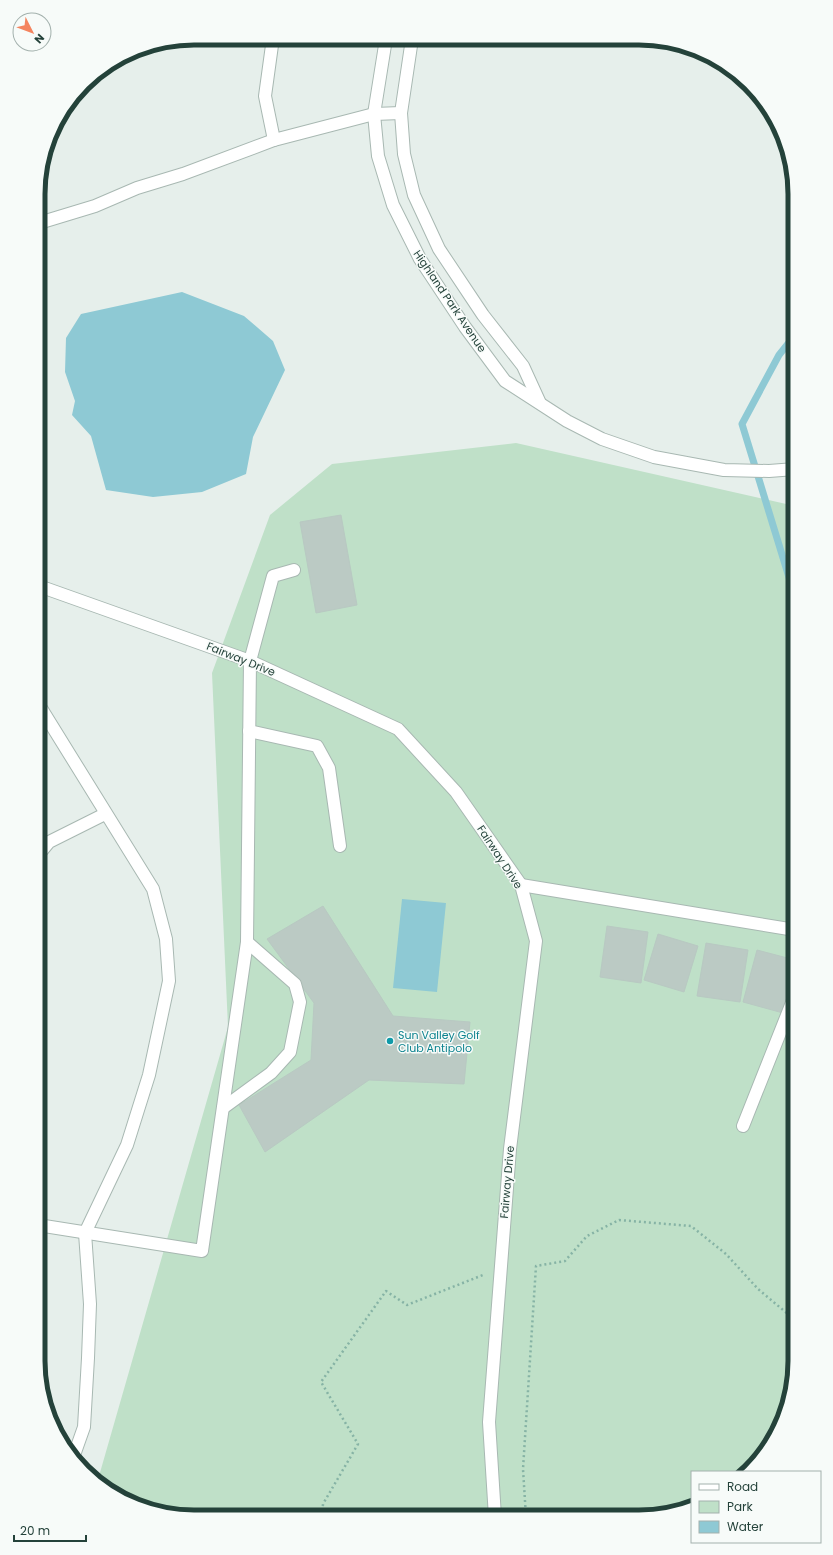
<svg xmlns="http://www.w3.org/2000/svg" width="833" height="1555" viewBox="0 0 833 1555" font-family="Poppins,sans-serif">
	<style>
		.green { fill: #bfe0c8 }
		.water { fill: #8ec9d4 }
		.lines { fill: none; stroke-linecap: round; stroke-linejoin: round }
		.stream { stroke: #8ec9d4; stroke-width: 7 }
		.building { fill: #bbcac4; stroke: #b8c9c2 }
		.lane-casing { stroke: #a8b8b2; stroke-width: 14 }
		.street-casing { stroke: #a8b8b2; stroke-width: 14 }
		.path { stroke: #86b3a5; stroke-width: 2.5; stroke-dasharray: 2 3; stroke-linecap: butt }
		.lane { stroke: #fff; stroke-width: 12 }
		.street { stroke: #fff; stroke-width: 12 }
		.culture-dot { fill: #0f9aa8; stroke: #f7fbf9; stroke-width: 1.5 }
		.labels { text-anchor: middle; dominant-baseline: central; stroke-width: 3; stroke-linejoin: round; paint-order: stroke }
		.street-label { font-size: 11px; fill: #24423a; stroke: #f7fbf9 }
		.culture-label { font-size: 11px; fill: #0d838f; stroke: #f7fbf9; text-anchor: start }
		.rim { fill: none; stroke: #24423a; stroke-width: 5 }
	</style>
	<rect width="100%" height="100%" fill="#e6efeb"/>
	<polygon class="green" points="516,443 795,506 795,1372 783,1421 763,1456 746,1472 692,1472 692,1507 639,1517 173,1516 125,1501 97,1483 228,1027 212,673 270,515 332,464"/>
	<g class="water">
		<polygon points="182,292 244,316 273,341 285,370 253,437 246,474 202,492 153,497 106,490 91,436 72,415 75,401 65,372 66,338 81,314"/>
		<polygon points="402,899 446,903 437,992 393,988"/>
	</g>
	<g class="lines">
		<polyline class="stream" points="795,597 742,424 779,355 795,335"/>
	</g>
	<g class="building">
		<polygon points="341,515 357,605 316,613 300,522"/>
		<polygon points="323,906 393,1016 470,1022 464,1084 369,1080 265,1152 239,1105 311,1060 314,1003 267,939"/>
		<polygon points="607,926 648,932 641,983 600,977"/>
		<polygon points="658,934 698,946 684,992 644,980"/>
		<polygon points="706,943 748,950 740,1002 697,996"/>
		<polygon points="757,950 795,960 795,972 783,1013 743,1002"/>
	</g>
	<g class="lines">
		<g class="lane-casing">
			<g id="lane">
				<polyline points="250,661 273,576 294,570"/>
				<polyline points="249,731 317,746 329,768 340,846"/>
				<polyline points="223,1108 271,1073 290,1052 300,1002 295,984 247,942"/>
				<polyline points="743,1126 795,995"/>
			</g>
		</g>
		<g class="street-casing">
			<g id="street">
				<polyline points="273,38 265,96 274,140 374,114 401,113"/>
				<polyline points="386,39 374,114 378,156 393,205 420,259 465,327 505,381 567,421 602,439 654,457 724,470 769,471 795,469"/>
				<polyline points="412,39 401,113 404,154 414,195 439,249 483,315 523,366 539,401"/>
				<polyline points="39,223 95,206 137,188 183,174 274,140"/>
				<polyline points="39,586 250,661 398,729 456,792 521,885 536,941 510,1149 489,1422 495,1517"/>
				<polyline points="39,705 153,889 166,939 169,981 149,1075 127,1145 85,1233 90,1304 88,1358 84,1427 73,1458"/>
				<polyline points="39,854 49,842 105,814"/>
				<polyline points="521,885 795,930"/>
				<polyline points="38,1225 202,1251 247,942 250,661"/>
			</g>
		</g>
		<g class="path">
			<polyline points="787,1061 795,1067"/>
			<polyline points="322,1516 323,1504 358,1444 321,1382 386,1291 407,1305 483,1275"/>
			<polyline points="526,1517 523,1469 536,1266 565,1261 587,1236 619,1220 691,1226 726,1254 758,1289 795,1320"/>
		</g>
		<use href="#lane" class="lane"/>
		<use href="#street" class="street"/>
	</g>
	<circle class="culture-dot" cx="390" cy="1041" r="4"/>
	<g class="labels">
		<g class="street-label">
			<text transform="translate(450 301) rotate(56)">Highland Park Avenue</text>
			<text transform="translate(241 659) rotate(22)">Fairway Drive</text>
			<text transform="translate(500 857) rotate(57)">Fairway Drive</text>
			<text transform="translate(507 1182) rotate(-85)">Fairway Drive</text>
		</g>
		<g class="culture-label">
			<text x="398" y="1035">Sun Valley Golf<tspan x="398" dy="13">Club Antipolo</tspan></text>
		</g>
	</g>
	<path d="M0 0H833V1555H0ZM194 45H639A149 149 0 0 1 788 194V1361A149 149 0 0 1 639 1510H194A149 149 0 0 1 45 1361V194A149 149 0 0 1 194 45Z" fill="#f7fbf9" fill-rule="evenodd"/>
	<path class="rim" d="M194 45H639A149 149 0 0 1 788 194V1361A149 149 0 0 1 639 1510H194A149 149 0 0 1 45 1361V194A149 149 0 0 1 194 45Z"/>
	<rect x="691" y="1471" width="130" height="72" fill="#f7fbf9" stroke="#a3b1ad"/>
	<rect x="699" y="1484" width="20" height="6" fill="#ffffff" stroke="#a3b1ad"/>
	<text x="727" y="1491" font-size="12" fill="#24423a">Road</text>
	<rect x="699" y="1501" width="20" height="12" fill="#bfe0c8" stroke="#a3b1ad"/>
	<text x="727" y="1511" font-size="12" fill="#24423a">Park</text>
	<rect x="699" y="1521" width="20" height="12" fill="#8ec9d4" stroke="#a3b1ad"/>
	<text x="727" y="1531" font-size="12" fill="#24423a">Water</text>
	<g transform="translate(32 32) rotate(132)"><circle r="19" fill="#f7fbf9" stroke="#a3b1ad"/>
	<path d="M0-3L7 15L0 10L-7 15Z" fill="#f4845f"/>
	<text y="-6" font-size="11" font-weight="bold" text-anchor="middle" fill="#24423a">N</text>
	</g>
	<path d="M14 1535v6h72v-6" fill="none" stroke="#24423a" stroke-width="2"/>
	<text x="20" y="1535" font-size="12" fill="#24423a" stroke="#f7fbf9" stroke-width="3" paint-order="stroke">20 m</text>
</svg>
